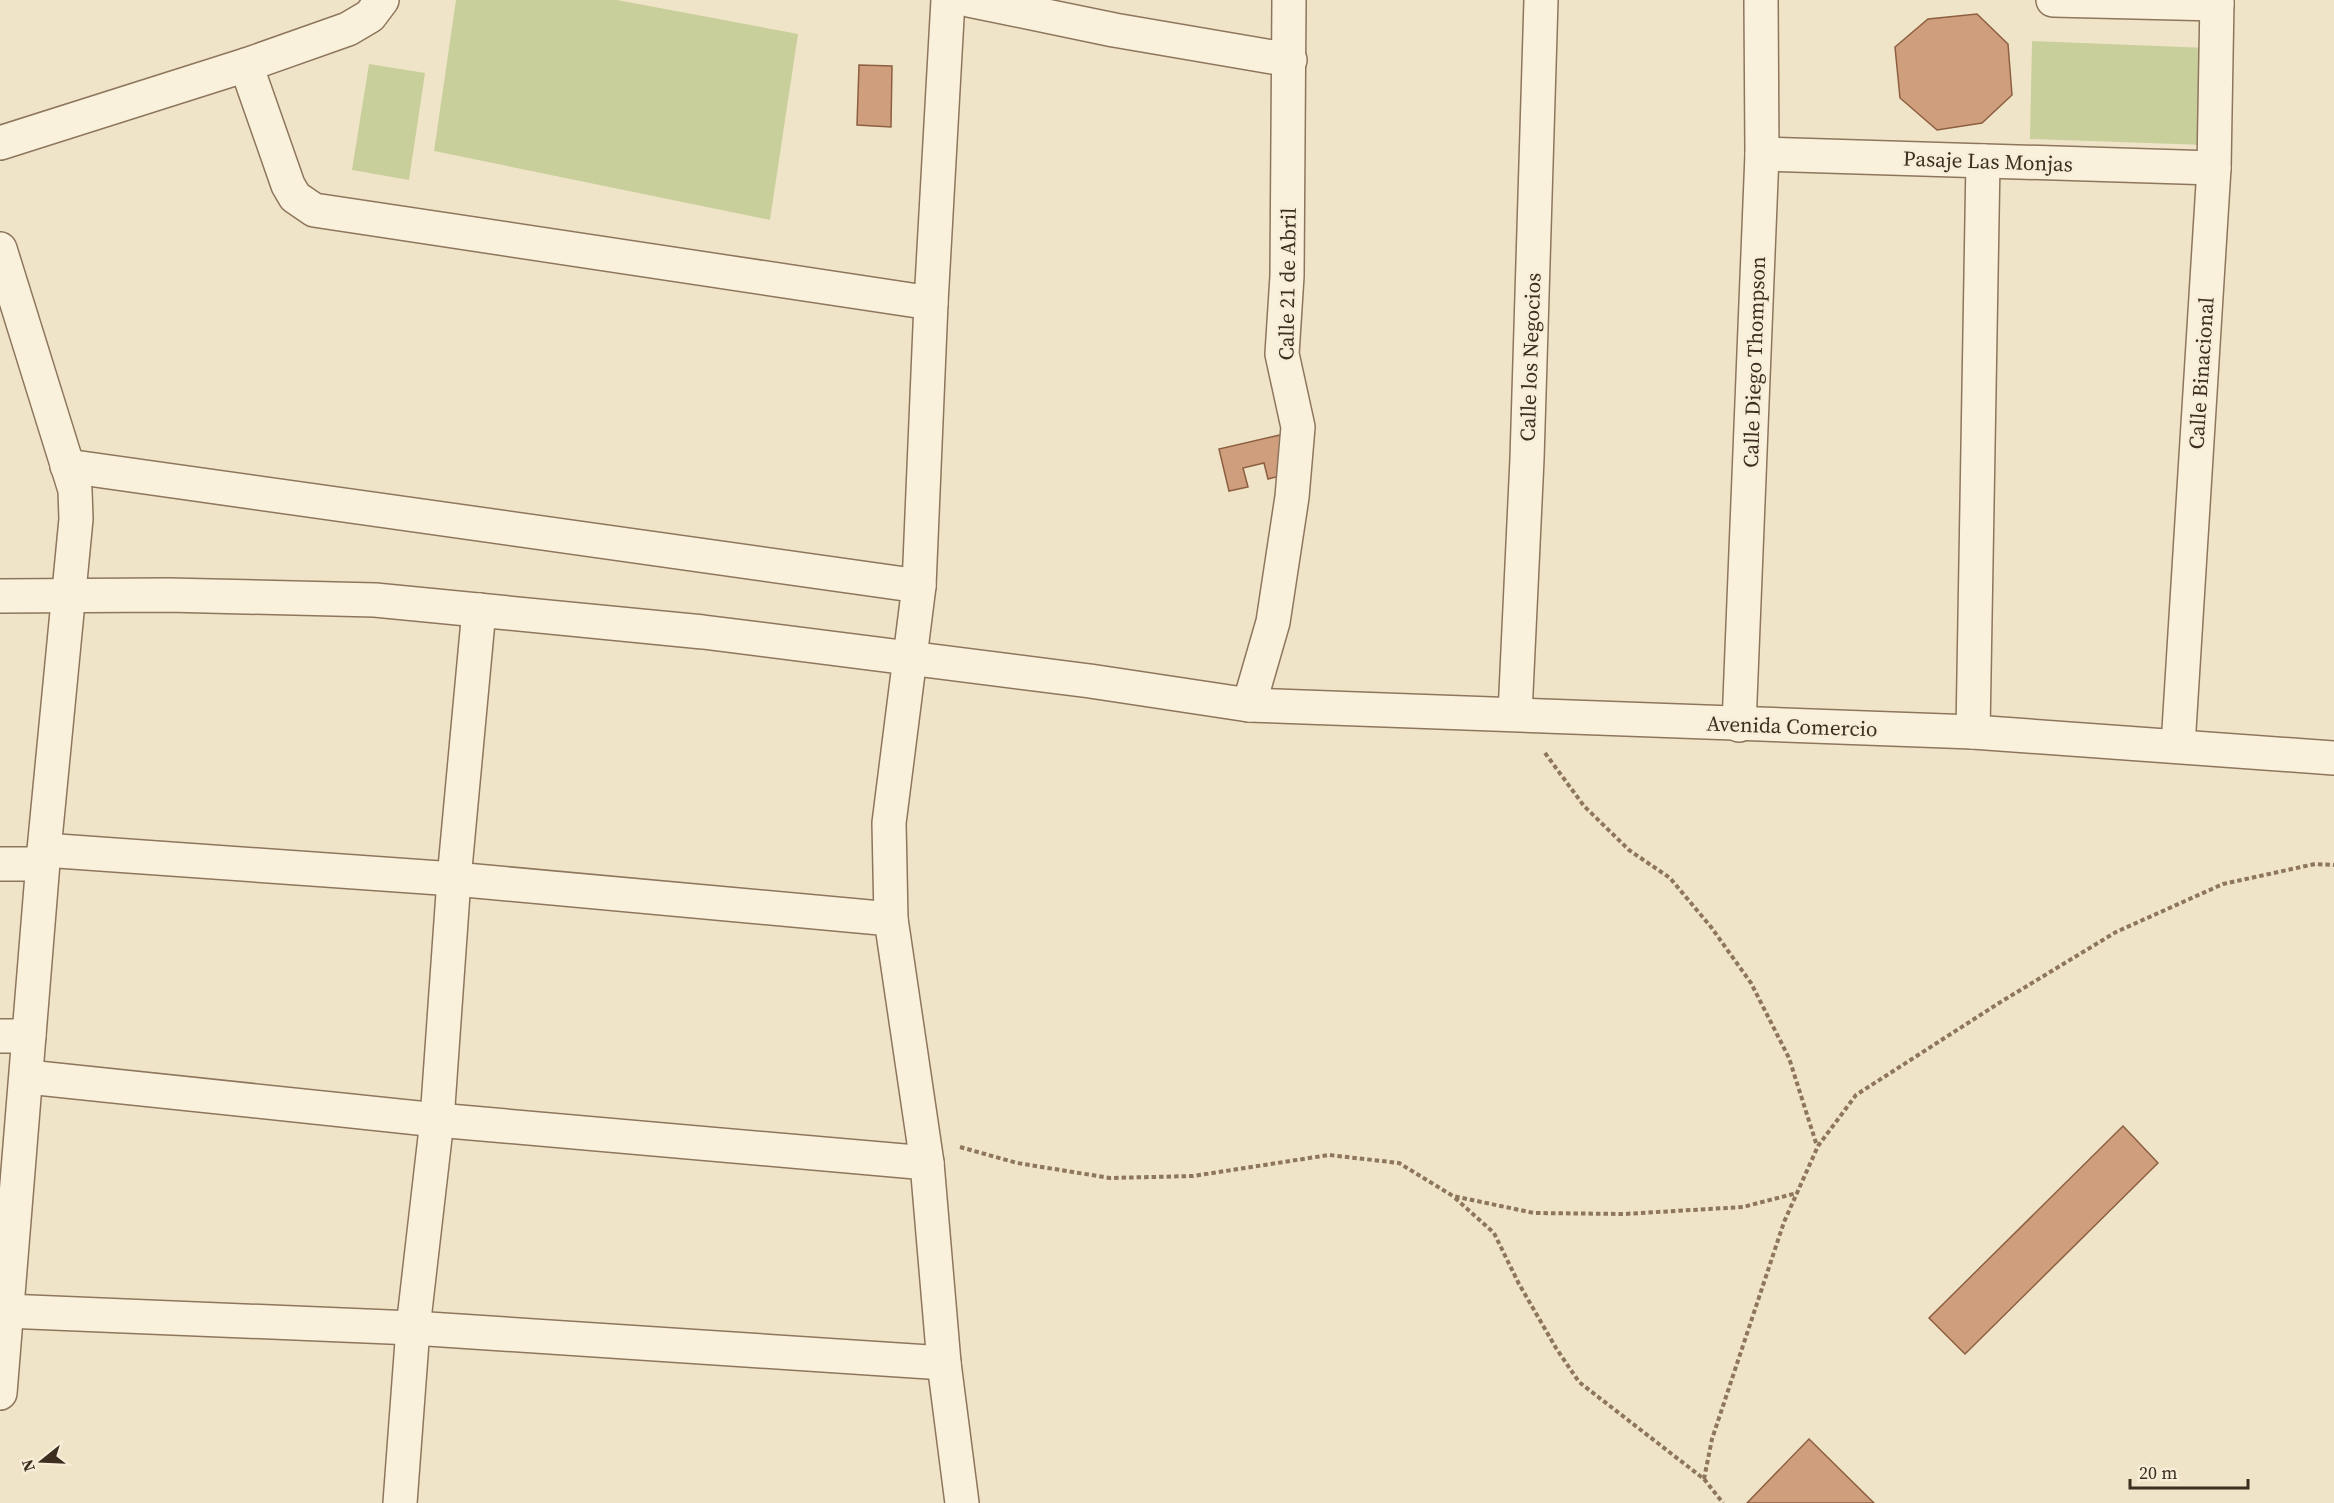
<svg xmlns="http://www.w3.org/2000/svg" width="2334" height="1503" viewBox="0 0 2334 1503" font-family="'Source Serif 4',serif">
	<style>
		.pitch { fill: #c9cf9b }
		.building { fill: #cf9f7d; stroke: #8d5f41; stroke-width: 1.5 }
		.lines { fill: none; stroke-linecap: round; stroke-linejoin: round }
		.minor-casing { stroke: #8d765c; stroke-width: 36 }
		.path { stroke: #8d765c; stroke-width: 4; stroke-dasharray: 4.5 3; stroke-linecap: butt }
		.minor { stroke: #faf1dc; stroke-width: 33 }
		.labels { text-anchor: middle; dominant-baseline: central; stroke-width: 5; stroke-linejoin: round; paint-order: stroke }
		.street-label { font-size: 21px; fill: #3d2e20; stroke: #f7eed8 }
	</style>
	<rect width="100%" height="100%" fill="#f0e4c8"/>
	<g class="pitch">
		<polygon points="456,0 617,0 798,34 770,220 434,151"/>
		<polygon points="2032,41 2208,48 2205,145 2030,139"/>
		<polygon points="369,64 425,73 409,180 352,170"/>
	</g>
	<g class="building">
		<polygon points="1977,14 2008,44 2012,95 1982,123 1937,130 1900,98 1895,47 1928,19"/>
		<polygon points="859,65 892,66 891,127 857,125"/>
		<polygon points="1280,435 1288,474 1268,479 1264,463 1243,468 1248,487 1229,491 1219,449"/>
		<polygon points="2123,1126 2158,1163 1965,1354 1929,1318"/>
		<polygon points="1809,1439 1874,1503 1747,1503"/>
	</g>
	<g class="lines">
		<g class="minor-casing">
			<g id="minor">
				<polyline points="948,0 931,303 919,586 889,823 891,919 927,1163 944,1363 962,1503"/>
				<polyline points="969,0 1114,30 1290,60"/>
				<polyline points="2053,0 2217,4"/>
				<polyline points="246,65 288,185 295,197 314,210 931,303"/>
				<polyline points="0,143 246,65 348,29 370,16 382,0"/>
				<polyline points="1762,154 2214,168"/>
				<polyline points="0,249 75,490 76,519 44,850 0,1393"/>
				<polyline points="67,466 919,586"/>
				<polyline points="0,596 168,595 375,600 703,632 1090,681 1249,705 1973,732 2334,758"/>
				<polyline points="1249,705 1273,622 1292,497 1298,427 1282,354 1287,276 1289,0"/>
				<polyline points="1515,714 1527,459 1541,0"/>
				<polyline points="1739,725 1762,154 1761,0"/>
				<polyline points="1973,732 1983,161"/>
				<polyline points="2178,746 2214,168 2217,0"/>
				<polyline points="44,850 454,879 891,919"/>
				<polyline points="0,864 43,864"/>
				<polyline points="0,1036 29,1036"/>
				<polyline points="28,1077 437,1120 927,1163"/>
				<polyline points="6,1311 413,1328 944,1363"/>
				<polyline points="400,1503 413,1328 437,1120 454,879 479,610"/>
			</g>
		</g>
		<g class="path">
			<polyline points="1545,753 1584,806 1629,850 1670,878 1711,927 1751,983 1789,1058 1817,1146"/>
			<polyline points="960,1147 1017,1163 1110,1178 1193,1176 1329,1155 1399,1163 1453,1196 1534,1213 1624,1214 1743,1207 1797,1193"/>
			<polyline points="1455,1198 1494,1233 1519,1284 1556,1348 1579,1382 1704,1479 1723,1503"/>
			<polyline points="1704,1479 1712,1439 1784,1222 1818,1146 1856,1095 1999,1003 2116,932 2223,884 2315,864 2334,865"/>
		</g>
		<use href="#minor" class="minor"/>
	</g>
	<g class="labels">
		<g class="street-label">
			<text transform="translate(1988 161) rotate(2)">Pasaje Las Monjas</text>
			<text transform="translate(1287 284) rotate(-89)">Calle 21 de Abril</text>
			<text transform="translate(1530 357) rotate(-88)">Calle los Negocios</text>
			<text transform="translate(1754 362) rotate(-88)">Calle Diego Thompson</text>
			<text transform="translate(2201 373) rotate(-86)">Calle Binacional</text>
			<text transform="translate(1792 726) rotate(2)">Avenida Comercio</text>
		</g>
	</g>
	<g transform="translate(42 1461) rotate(252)" stroke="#f7eed8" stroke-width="4.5" paint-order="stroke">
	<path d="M0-4.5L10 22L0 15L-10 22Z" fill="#3d2e20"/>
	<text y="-9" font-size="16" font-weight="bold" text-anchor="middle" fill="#3d2e20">N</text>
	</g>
	<path d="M2130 1479v9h118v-9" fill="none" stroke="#3d2e20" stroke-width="3"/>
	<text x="2139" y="1479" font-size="18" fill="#3d2e20" stroke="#f7eed8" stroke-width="4.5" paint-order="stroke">20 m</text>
</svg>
